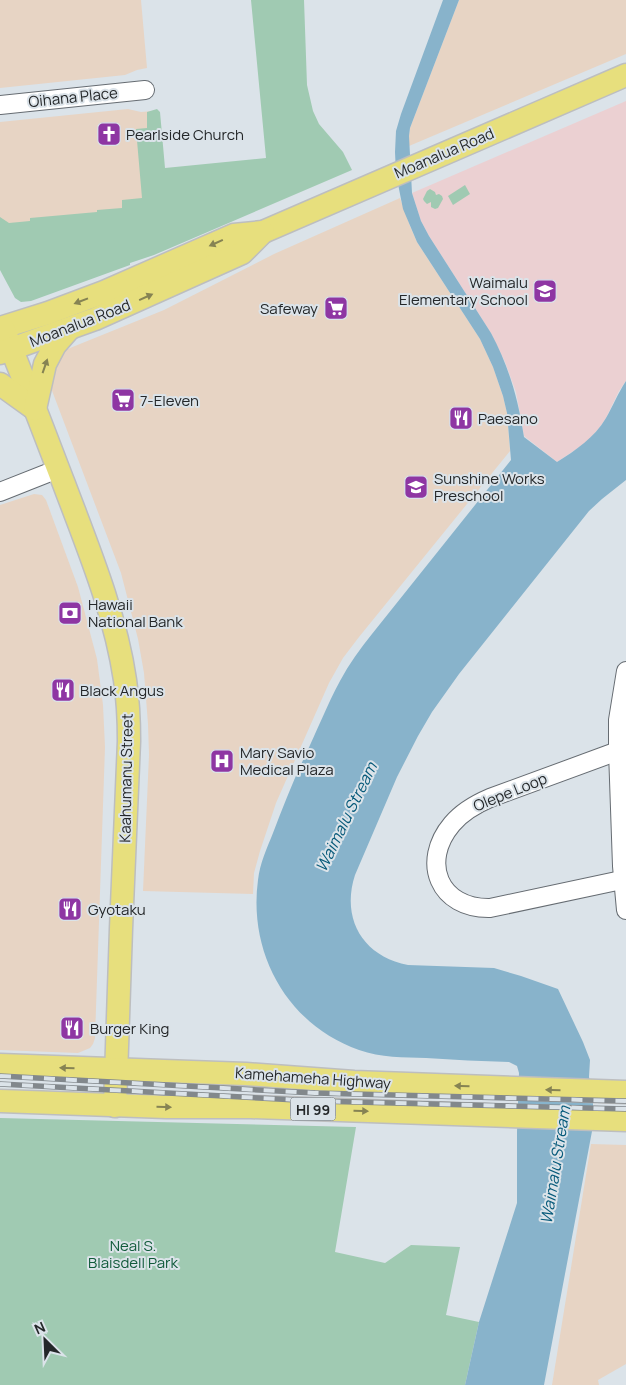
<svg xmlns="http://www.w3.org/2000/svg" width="626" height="1385" viewBox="0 0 626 1385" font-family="Manrope,sans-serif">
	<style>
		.commercial { fill: #e7d4c4 }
		.education { fill: #ebd0d2 }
		.green { fill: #a0cab2 }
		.water { fill: #88b3cb }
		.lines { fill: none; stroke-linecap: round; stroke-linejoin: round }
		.minor-casing { stroke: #666c72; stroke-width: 20 }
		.major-casing { stroke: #bdbebf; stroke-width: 25 }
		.minor { stroke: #fff; stroke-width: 18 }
		.major { stroke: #e7df7d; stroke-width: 22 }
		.rail-casing { stroke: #82888c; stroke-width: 5.5 }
		.rail { stroke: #dbe3e9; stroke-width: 4; stroke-dasharray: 11; stroke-linecap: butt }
		.oneway { fill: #868353 }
		.labels { text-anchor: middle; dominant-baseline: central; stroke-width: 4; stroke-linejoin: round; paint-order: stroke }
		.shield { fill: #dbe3e9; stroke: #5b5f63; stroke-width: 1 }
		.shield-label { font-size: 14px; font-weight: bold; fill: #242729 }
		.street-label { font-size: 15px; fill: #242729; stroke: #dbe3e9 }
		.poi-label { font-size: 15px; fill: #242729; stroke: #dbe3e9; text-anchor: start }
		.park-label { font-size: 15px; fill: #115b3b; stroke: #dbe3e9 }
		.water-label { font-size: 16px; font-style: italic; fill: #075a7a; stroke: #dbe3e9 }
	</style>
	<rect width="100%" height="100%" fill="#dbe3e9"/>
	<g class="commercial">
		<polygon points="0,0 141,0 147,68 137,70 125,75 0,88"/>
		<polygon points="459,0 626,0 626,54 409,146 409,136 410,128"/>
		<polygon points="128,109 141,112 153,111 163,222 68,265 0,222 0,122"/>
		<polygon points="400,198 410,226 417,242 480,339 493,367 503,396 507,413 510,451 359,637 343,658 329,683 276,803 260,851 254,873 253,894 143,891 149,755 148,724 144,673 138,639 121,573 51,388 51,373 63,352 70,348 164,310 274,254"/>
		<polygon points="34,494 42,495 46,500 78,587 97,659 103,705 105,747 95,1038 93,1044 90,1048 78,1053 0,1050 0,505"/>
		<polygon points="591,1144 626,1145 626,1364 598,1380 599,1385 552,1385"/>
	</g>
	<polygon class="education" points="626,101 626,381 619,391 606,418 600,427 587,442 557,462 524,436 516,392 505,362 491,333 429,236 421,221 412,193"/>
	<g class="green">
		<polygon points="251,0 304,0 307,85 313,111 319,124 343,152 352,170 154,255 130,263 130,265 31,301 21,302 15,298 0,270 0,217 9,223 30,221 30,218 97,212 97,210 122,208 122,200 142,198 136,129 147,128 147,112 157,109 160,112 165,168 266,158"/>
		<polygon points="465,185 470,194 453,205 448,196"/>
		<polygon points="430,189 435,192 436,195 439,194 442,196 443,199 438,208 435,209 431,207 431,202 427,204 424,201 423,199 427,191"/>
		<polygon points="0,1118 356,1127 335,1252 385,1263 411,1245 460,1247 446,1315 479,1322 465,1385 0,1385"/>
	</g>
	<path class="water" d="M 443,0 L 459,0 L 410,128 L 409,136 L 412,193 L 421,221 L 429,236 L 491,333 C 509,367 518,398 524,437 L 557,462 C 576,450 594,438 606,418 C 613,406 618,393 626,381 L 626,480 L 602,499 L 589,511 L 459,674 L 432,712 L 418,736 L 397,777 L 355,875 C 341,918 362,956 408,965 L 494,968 L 521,976 L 558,989 L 583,1042 L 590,1060 L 589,1077 L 593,1097 L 593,1126 L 544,1385 L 465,1385 L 479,1322 L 517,1203 L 517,1132 L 519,1073 L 517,1066 L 509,1062 C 482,1061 454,1060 426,1058 C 404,1057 381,1058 359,1050 C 288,1025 248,954 258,880 C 260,863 267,848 273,833 C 283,807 293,781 305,756 C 317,731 327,705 340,681 C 349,664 360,649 372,634 L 511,460 L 507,413 L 503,396 L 493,367 L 480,339 L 417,242 L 403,209 L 396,174 L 395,152 L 396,131 L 401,114 Z"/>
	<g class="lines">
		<g class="minor-casing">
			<g id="minor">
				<polyline points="0,105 145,90"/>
				<polyline points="0,492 58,469"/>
				<polyline points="626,671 618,720 618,751 622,866 626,910"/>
				<path d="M 618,751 L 490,798 C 476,804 462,812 452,824 C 420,862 439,909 490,908 L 626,879"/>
			</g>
		</g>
		<g class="major-casing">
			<g id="major">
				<polyline points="0,328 48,313 104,292 234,235 263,232 626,75"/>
				<path d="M 3,328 C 24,379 44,432 64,484 C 88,548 115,612 125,680 C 128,700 129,721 129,741 L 121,929 L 115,1106"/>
				<polyline points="0,353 95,319 242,253 263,232"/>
				<polyline points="0,384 35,409"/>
				<polyline points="35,409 45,364 55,345 69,329"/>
				<polyline points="0,1065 246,1074 354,1082 626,1092"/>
				<polyline points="0,1101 166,1107 251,1107 626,1120"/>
			</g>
		</g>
		<use href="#minor" class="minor"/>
		<use href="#major" class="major"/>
		<g class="rail-casing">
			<g id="rail">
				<polyline points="0,1076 315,1093 626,1101"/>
				<polyline points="0,1084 316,1101 626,1109"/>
			</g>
		</g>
		<use href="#rail" class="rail"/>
	</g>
	<defs><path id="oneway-solid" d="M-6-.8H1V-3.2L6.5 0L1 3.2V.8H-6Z" transform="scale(1.25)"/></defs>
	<g class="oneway">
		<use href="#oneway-solid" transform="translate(216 243) rotate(156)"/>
		<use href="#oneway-solid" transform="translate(146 297) rotate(-24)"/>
		<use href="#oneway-solid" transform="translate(81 301) rotate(159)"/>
		<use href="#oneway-solid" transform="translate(45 366) rotate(-71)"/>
		<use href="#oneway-solid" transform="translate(67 1068) rotate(-178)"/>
		<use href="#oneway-solid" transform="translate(462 1086) rotate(-178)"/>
		<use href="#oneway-solid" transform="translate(553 1090) rotate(-178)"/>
		<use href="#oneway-solid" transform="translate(164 1107) rotate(1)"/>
		<use href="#oneway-solid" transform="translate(361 1111) rotate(2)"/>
	</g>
	<defs>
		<g id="church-square" transform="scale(1.25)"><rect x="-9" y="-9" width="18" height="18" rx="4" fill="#8e36a3" stroke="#dbe3e9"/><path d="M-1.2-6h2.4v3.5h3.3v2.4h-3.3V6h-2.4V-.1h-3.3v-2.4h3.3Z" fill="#fff"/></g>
		<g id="school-square" transform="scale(1.25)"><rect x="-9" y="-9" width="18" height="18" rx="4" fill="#8e36a3" stroke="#dbe3e9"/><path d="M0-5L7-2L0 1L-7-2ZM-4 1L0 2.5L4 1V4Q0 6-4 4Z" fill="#fff"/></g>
		<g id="supermarket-square" transform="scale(1.25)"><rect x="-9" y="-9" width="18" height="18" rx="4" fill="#8e36a3" stroke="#dbe3e9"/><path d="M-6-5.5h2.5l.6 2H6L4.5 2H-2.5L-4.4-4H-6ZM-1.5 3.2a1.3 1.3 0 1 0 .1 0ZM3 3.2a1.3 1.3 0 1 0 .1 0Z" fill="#fff"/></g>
		<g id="restaurant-square" transform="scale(1.25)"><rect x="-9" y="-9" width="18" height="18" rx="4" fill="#8e36a3" stroke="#dbe3e9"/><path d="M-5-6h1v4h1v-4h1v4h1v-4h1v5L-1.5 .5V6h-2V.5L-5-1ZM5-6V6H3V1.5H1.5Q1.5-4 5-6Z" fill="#fff"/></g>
		<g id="bank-square" transform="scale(1.25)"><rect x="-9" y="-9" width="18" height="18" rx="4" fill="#8e36a3" stroke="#dbe3e9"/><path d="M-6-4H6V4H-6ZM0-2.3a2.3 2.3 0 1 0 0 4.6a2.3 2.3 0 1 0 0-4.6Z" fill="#fff"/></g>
		<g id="hospital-square" transform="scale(1.25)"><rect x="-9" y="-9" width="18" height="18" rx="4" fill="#8e36a3" stroke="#dbe3e9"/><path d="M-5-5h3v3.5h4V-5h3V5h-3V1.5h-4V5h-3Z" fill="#fff"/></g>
	</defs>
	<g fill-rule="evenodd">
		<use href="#church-square" x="109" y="134"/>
		<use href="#school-square" x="545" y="291"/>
		<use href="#supermarket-square" x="336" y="308"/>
		<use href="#supermarket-square" x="123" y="400"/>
		<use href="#restaurant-square" x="461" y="418"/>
		<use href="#school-square" x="416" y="487"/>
		<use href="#bank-square" x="70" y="613"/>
		<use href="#restaurant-square" x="63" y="690"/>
		<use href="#hospital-square" x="222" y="761"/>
		<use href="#restaurant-square" x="70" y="909"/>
		<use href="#restaurant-square" x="72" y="1028"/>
	</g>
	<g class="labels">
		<rect class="shield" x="290.5" y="1097.5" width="45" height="23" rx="4"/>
		<g class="shield-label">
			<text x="313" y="1109">HI 99</text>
		</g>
		<g class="street-label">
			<text transform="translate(73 97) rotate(-6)">Oihana Place</text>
			<text transform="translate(444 153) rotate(-23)">Moanalua Road</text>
			<text transform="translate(80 323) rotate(-21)">Moanalua Road</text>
			<text transform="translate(126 778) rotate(-89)">Kaahumanu Street</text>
			<text transform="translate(510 792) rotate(-22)">Olepe Loop</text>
			<text transform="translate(313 1078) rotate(4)">Kamehameha Highway</text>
		</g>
		<g class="poi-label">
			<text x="126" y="134">Pearlside Church</text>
			<text x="528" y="282" text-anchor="end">Waimalu<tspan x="528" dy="17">Elementary School</tspan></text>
			<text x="318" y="308" text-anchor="end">Safeway</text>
			<text x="140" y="400">7-Eleven</text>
			<text x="478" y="418">Paesano</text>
			<text x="434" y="478">Sunshine Works<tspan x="434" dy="17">Preschool</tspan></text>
			<text x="88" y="604">Hawaii<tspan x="88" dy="17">National Bank</tspan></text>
			<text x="80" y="690">Black Angus</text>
			<text x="240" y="752">Mary Savio<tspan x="240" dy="17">Medical Plaza</tspan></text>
			<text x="88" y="909">Gyotaku</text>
			<text x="90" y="1028">Burger King</text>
		</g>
		<g class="park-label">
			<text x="133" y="1245">Neal S.<tspan x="133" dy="17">Blaisdell Park</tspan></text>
		</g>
		<g class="water-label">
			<text transform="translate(346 817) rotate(-64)">Waimalu Stream</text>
			<text transform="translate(555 1165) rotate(-81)">Waimalu Stream</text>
		</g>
	</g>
	<g transform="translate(45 1340) rotate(336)" stroke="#dbe3e9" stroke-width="4" paint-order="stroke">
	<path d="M0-4L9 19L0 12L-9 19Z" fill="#242729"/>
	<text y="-8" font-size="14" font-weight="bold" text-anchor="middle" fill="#242729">N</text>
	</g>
</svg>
